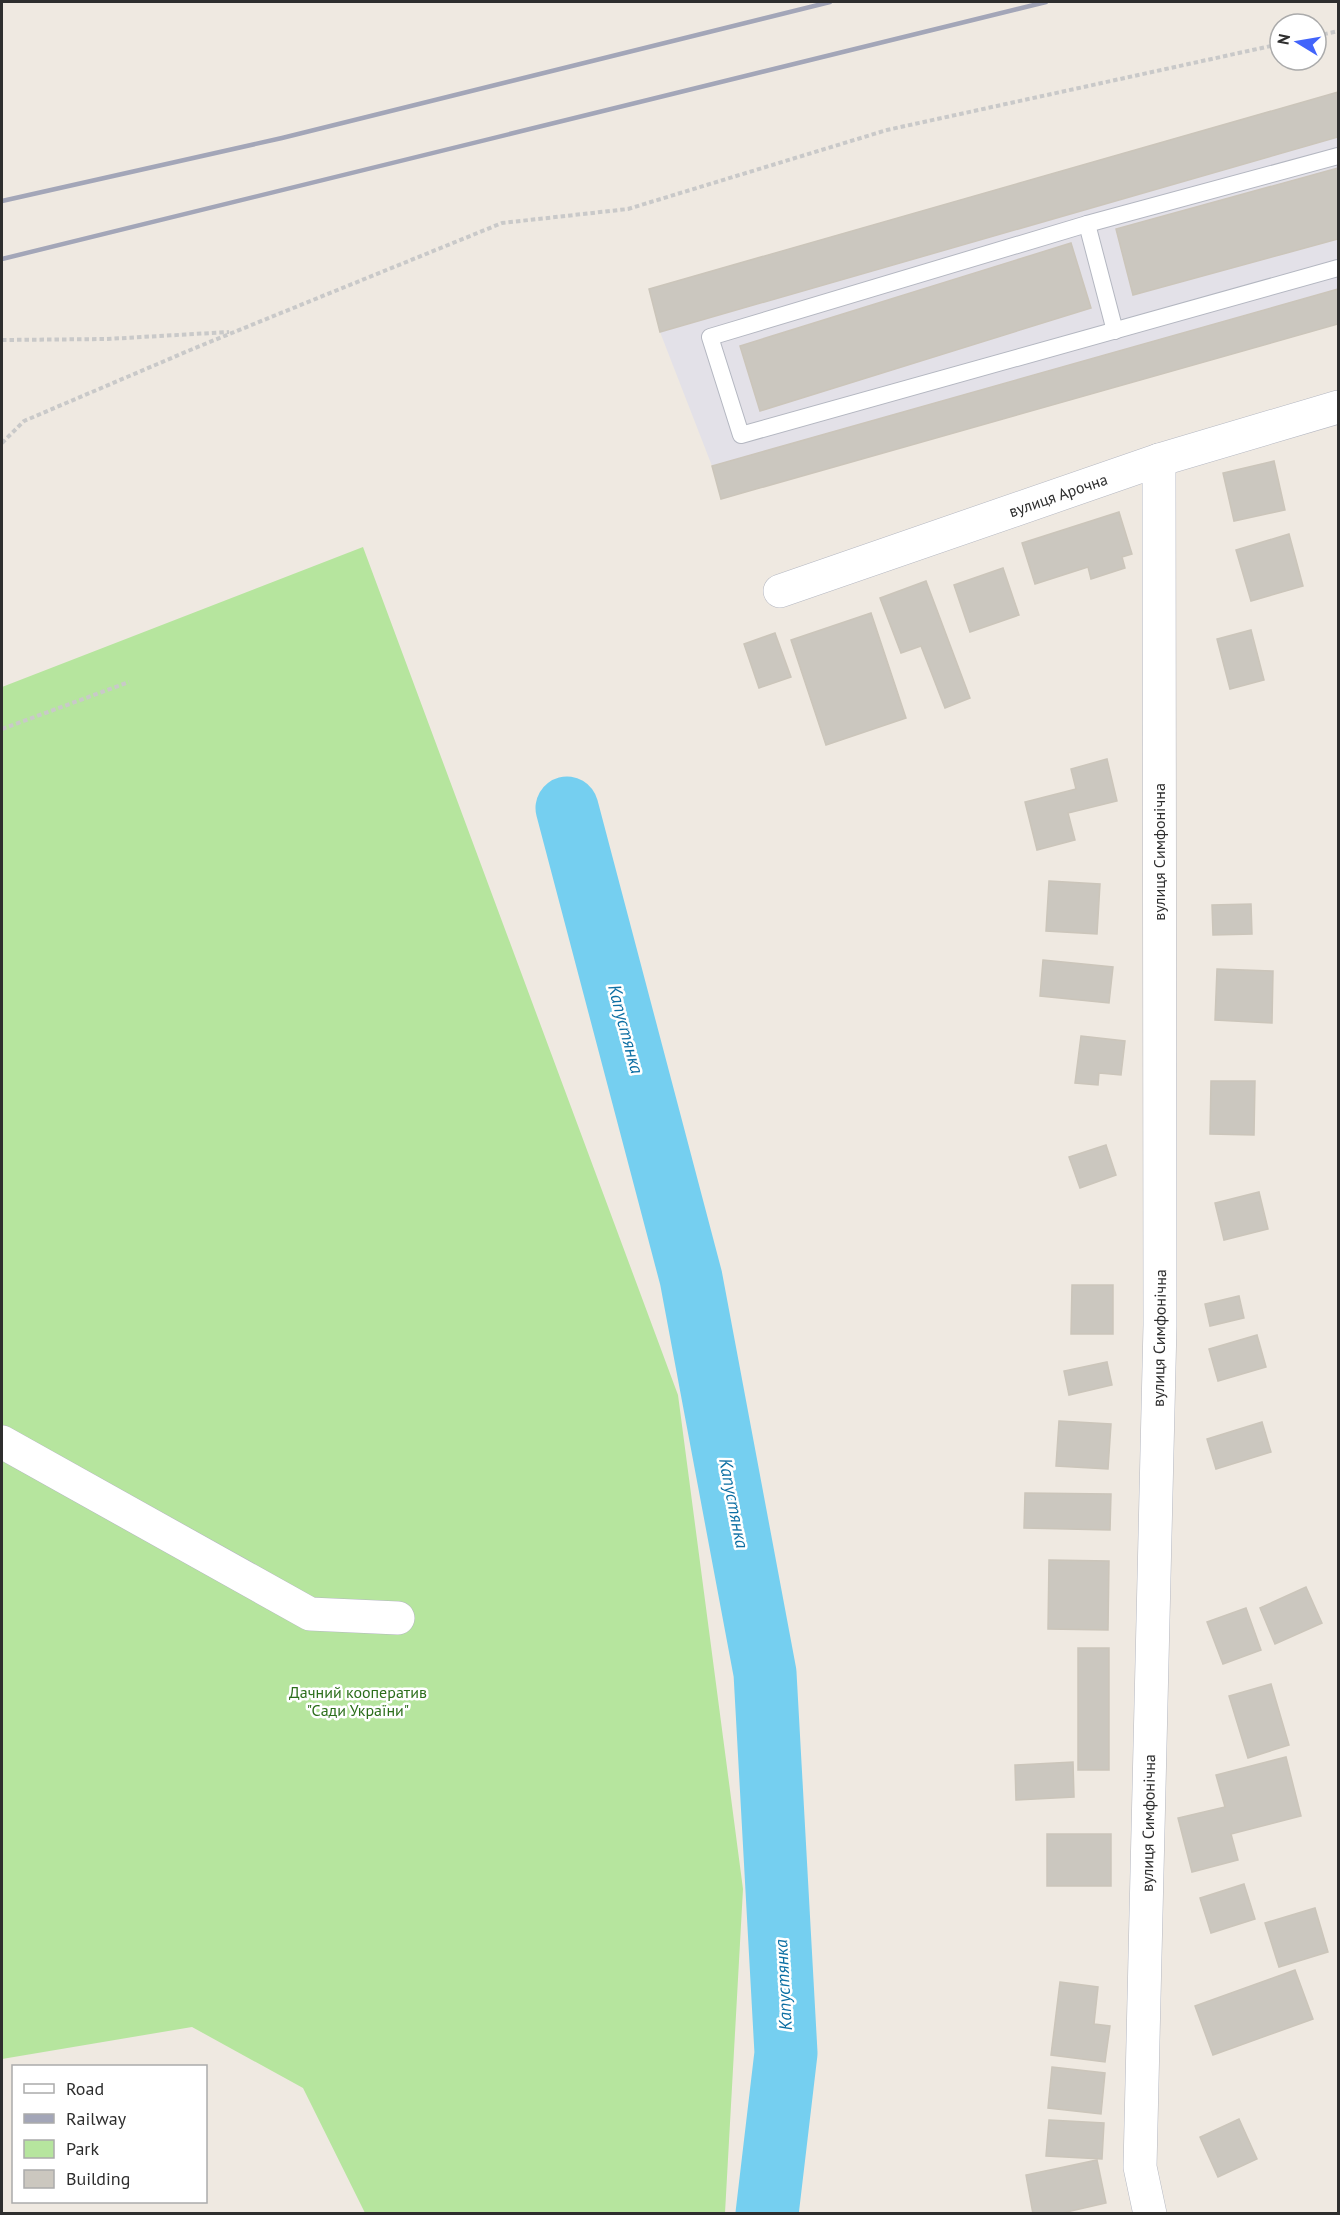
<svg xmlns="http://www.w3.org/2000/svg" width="1340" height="2215" viewBox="0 0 1340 2215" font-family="'PT Sans',sans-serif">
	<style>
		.industrial { fill: #e3e1e8 }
		.green { fill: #b6e59e }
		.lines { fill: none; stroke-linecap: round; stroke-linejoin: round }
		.river { stroke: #75cff0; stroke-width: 63 }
		.building { fill: #cbc7bf; stroke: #cbc5ba; stroke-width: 1.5 }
		.service-casing { stroke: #b4b7c1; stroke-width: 18 }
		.minor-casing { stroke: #b4b7c1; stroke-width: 34 }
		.path { stroke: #c9c9c9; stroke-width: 4; stroke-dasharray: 4.5 3; stroke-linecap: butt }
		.service { stroke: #fff; stroke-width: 16 }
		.minor { stroke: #fff; stroke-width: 33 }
		.rail { stroke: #a3a6b8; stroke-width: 4.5 }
		.labels { text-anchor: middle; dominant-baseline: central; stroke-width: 5; stroke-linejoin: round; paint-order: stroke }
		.street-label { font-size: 16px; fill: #2e2e2e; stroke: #fff }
		.park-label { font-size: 16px; fill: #2c6e1b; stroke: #fff }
		.water-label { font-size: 18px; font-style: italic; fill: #0d6fa3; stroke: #fff }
	</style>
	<rect width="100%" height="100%" fill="#efe9e1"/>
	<polygon class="industrial" points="1338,92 1338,324 721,499 712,466 660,332 649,289"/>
	<polygon class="green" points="363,547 678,1395 743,1889 725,2213 365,2213 303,2088 192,2027 2,2059 2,687"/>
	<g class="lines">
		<polyline class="river" points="567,808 691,1278 765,1673 786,2053 767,2214"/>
	</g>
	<g class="building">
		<polygon points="1338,92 1338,137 660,332 649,289"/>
		<polygon points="1338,168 1338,239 1133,295 1116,229"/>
		<polygon points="1071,243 1091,308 760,411 740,346"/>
		<polygon points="1338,289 1338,324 721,499 712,466"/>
		<polygon points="1274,461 1285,510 1234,521 1223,473"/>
		<polygon points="1119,512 1132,554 1122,557 1125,568 1091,579 1088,567 1035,584 1022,543"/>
		<polygon points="1289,534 1303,586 1251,601 1236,550"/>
		<polygon points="1003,568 1019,615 970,632 954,585"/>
		<polygon points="926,581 970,698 945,708 921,646 901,653 880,598"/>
		<polygon points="871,613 906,718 826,745 791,640"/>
		<polygon points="1251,630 1264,680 1230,689 1217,639"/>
		<polygon points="775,633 791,677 759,688 744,644"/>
		<polygon points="1107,759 1117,801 1068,813 1075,840 1037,850 1025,802 1076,789 1071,769"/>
		<polygon points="1049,881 1100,884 1097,934 1046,931"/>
		<polygon points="1251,904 1252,934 1213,935 1212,905"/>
		<polygon points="1043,960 1113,967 1109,1003 1040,996"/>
		<polygon points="1217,969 1273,971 1272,1023 1215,1020"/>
		<polygon points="1081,1036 1125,1041 1121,1075 1099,1073 1098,1085 1075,1083"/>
		<polygon points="1211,1081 1255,1081 1254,1135 1210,1134"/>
		<polygon points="1106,1145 1116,1175 1080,1188 1069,1157"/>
		<polygon points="1259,1192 1268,1229 1224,1240 1215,1203"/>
		<polygon points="1072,1285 1113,1285 1113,1334 1071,1334"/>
		<polygon points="1239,1296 1244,1318 1210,1326 1205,1304"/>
		<polygon points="1257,1335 1266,1367 1218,1381 1209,1349"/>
		<polygon points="1107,1362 1112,1385 1069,1395 1064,1371"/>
		<polygon points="1059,1421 1111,1424 1108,1469 1056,1466"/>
		<polygon points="1262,1422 1271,1452 1216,1469 1207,1439"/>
		<polygon points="1025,1493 1111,1494 1110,1530 1024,1528"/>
		<polygon points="1049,1560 1109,1561 1108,1630 1048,1629"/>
		<polygon points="1306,1587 1322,1623 1275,1644 1260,1608"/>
		<polygon points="1246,1608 1261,1650 1223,1664 1207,1622"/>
		<rect x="1078" y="1648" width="31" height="122"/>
		<polygon points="1271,1684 1289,1745 1248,1758 1229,1696"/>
		<polygon points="1286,1757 1301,1816 1231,1834 1238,1860 1192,1872 1178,1818 1225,1807 1216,1775"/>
		<polygon points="1073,1762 1074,1797 1016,1800 1015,1765"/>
		<rect x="1047" y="1834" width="64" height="52"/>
		<polygon points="1244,1884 1255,1919 1211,1933 1200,1898"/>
		<polygon points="1315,1908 1328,1952 1279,1967 1265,1923"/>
		<polygon points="1295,1970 1313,2019 1213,2055 1195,2006"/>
		<polygon points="1060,1982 1098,1987 1094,2024 1110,2026 1105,2062 1051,2055"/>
		<polygon points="1052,2067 1105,2073 1101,2114 1048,2108"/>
		<polygon points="1239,2119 1257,2159 1218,2177 1200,2137"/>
		<polygon points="1049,2120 1104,2123 1102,2159 1046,2156"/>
		<polygon points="1097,2160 1106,2203 1058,2214 1033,2214 1026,2175"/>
	</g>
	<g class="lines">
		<g class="service-casing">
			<g id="service">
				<polyline points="1338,156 1087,224 710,337 741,435 1338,268"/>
				<polyline points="1087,224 1115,331"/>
			</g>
		</g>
		<g class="minor-casing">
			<g id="minor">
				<polyline points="780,591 1159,460 1338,407"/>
				<polyline points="2,1442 310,1614 398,1618"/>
				<polyline points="1150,2214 1140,2167 1160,1325 1159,460"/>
			</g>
		</g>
		<g class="path">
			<polyline points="1316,36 1338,31"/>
			<polyline points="2,340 107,339 229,332"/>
			<polyline points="2,443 24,421 195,348 502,223 628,209 887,130 1280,44"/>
			<polyline points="2,729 129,682"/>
		</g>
		<use href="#service" class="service"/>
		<use href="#minor" class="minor"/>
		<g class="rail">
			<polyline points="2,201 282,138 830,2"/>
			<polyline points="2,259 1046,2"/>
		</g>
	</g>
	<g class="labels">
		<g class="street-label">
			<text transform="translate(1058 495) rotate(-19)">вулиця Арочна</text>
			<text transform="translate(1159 852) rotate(-90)">вулиця Симфонічна</text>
			<text transform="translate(1159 1338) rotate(-89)">вулиця Симфонічна</text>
			<text transform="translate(1148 1823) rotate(-89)">вулиця Симфонічна</text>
		</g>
		<g class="park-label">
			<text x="358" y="1692">Дачний кооператив<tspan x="358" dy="18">"Сади України"</tspan></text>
		</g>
		<g class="water-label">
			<text transform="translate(626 1029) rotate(75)">Капустянка</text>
			<text transform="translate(734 1503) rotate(79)">Капустянка</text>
			<text transform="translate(783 1985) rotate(-93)">Капустянка</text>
		</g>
	</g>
	<rect width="1340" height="2215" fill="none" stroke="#2e2e2e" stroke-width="6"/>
	<rect x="12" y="2065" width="195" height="138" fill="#ffffff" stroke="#ababab" stroke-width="1.5"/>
	<rect x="24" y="2084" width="30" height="9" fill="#ffffff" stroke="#ababab" stroke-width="1.5"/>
	<text x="66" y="2095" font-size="18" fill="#2e2e2e">Road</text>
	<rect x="24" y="2114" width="30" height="9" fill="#a3a6b8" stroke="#ababab" stroke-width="1.5"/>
	<text x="66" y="2125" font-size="18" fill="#2e2e2e">Railway</text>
	<rect x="24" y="2140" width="30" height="18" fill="#b6e59e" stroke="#ababab" stroke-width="1.5"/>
	<text x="66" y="2155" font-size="18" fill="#2e2e2e">Park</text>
	<rect x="24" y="2170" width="30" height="18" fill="#cbc7bf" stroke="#ababab" stroke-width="1.5"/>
	<text x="66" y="2185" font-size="18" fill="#2e2e2e">Building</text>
	<g transform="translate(1298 42) rotate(281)"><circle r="28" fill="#ffffff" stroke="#ababab" stroke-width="1.5"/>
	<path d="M0-4.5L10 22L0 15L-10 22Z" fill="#4264fb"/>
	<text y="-9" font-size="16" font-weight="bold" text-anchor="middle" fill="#2e2e2e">N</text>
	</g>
</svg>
